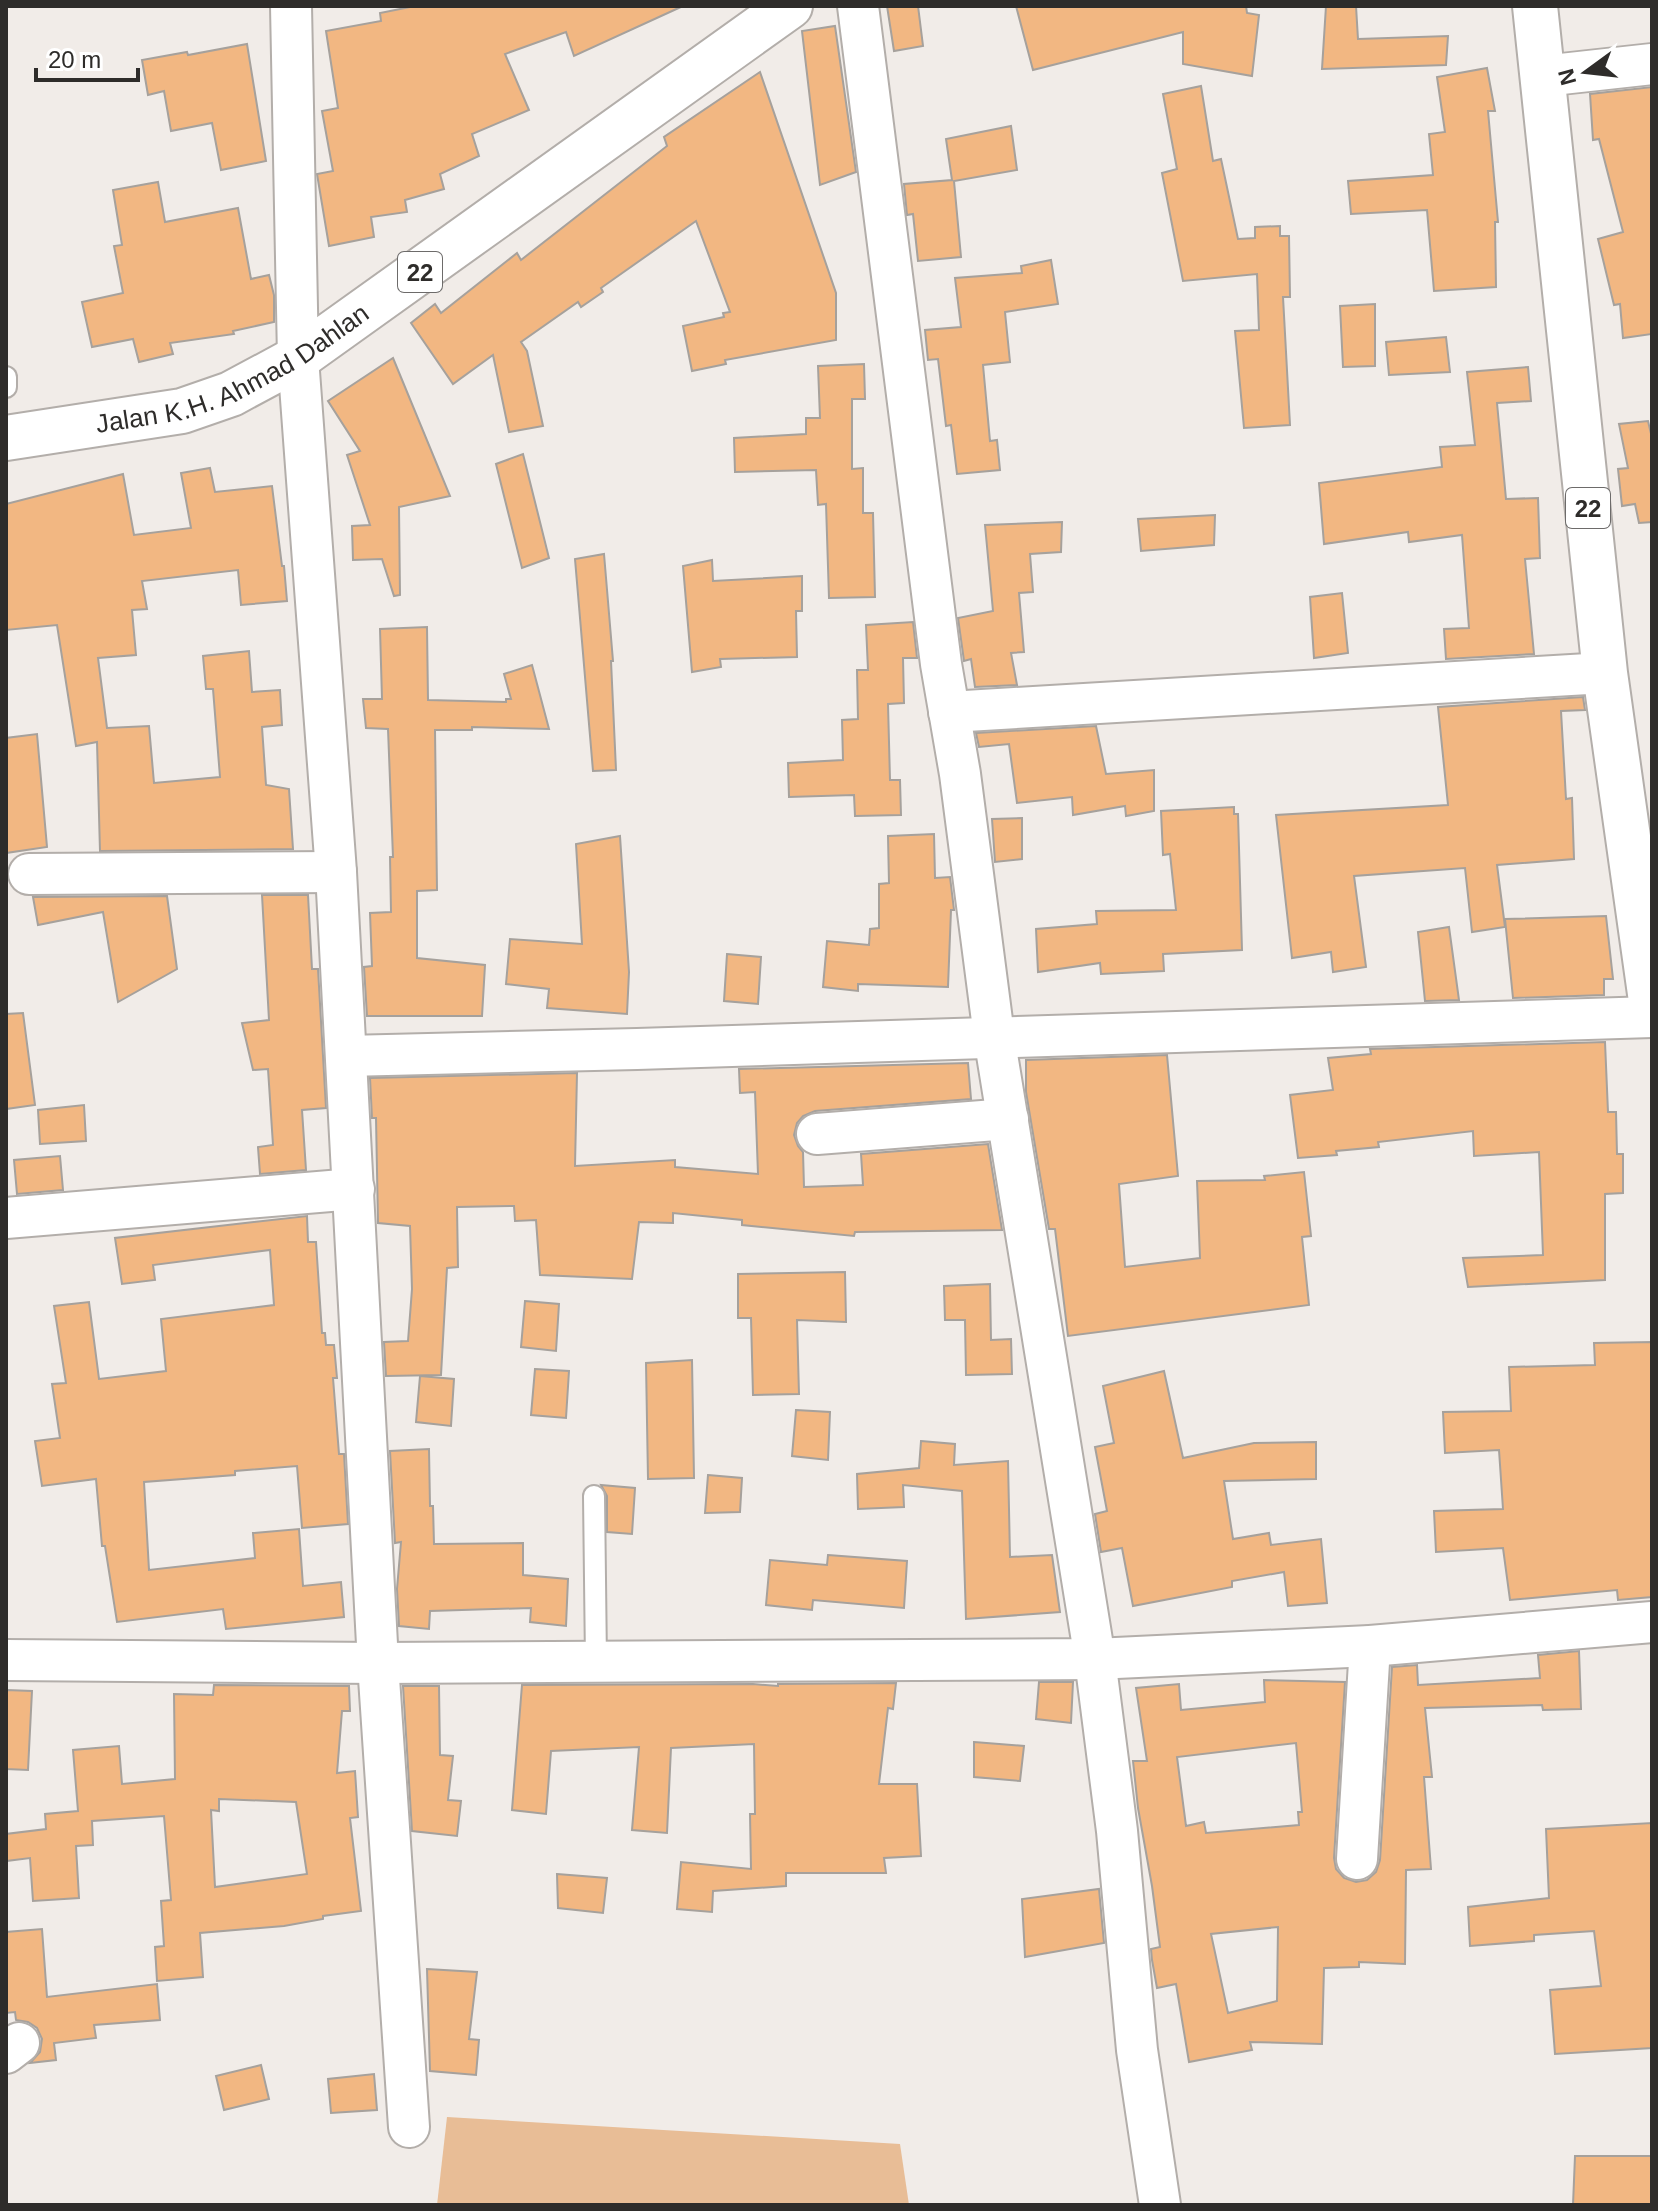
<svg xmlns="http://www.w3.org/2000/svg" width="1658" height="2211" viewBox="0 0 1658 2211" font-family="Helvetica,sans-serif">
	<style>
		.green { fill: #e8bd96 }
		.building { fill: #f2b782; stroke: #a6a19c; stroke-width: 2; fill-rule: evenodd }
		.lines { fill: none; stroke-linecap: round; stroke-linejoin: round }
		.service-casing { stroke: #b3aeaa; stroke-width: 24 }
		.minor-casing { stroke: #b3aeaa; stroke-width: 44 }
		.trunk-casing { stroke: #b3aeaa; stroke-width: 48 }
		.service { stroke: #fff; stroke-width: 20 }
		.minor { stroke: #fff; stroke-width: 40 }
		.trunk { stroke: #fff; stroke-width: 44 }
		.labels { text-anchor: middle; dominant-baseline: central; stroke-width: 6; stroke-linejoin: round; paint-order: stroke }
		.shield { fill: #fff; stroke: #6d6b6a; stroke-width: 2 }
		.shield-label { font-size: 24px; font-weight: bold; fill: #2e2c2a }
		.street-label { font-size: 26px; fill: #2e2c2a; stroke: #fff }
	</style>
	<rect width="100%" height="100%" fill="#f1ece8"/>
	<polygon class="green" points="447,2117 900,2144 909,2205 437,2205"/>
	<g class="building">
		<polygon points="415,6 683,6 574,56 566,32 505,54 529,110 472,134 479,156 440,174 444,189 405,200 407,212 371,217 374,237 329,246 317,174 333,171 322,111 338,108 326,31 381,21 380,13"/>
		<polygon points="887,6 918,6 923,46 894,51"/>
		<polygon points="1016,6 1246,6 1247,13 1259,15 1252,76 1183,64 1183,32 1033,70"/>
		<polygon points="1326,6 1356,6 1358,39 1448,36 1446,65 1322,69"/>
		<polygon points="835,26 856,172 820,185 802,31"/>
		<polygon points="247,44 266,161 221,170 212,123 171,131 164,91 148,95 142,60 187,52 188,55"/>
		<polygon points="1487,68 1495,111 1488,111 1498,222 1495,222 1496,287 1434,291 1427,210 1351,214 1348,181 1433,175 1429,134 1445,132 1437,77"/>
		<polygon points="760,72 836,293 836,340 725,360 726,364 692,371 683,326 724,317 723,313 730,312 696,221 601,288 603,292 581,307 578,302 521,342 527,351 543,426 509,432 493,355 453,384 411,323 435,304 441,313 517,253 521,260 667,146 664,137"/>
		<polygon points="1201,86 1213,161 1221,159 1238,239 1255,238 1255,227 1280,226 1280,236 1289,236 1290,297 1283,297 1290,425 1244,428 1235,331 1259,330 1257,274 1183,281 1162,173 1177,169 1163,94"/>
		<polygon points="1652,87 1652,334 1623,338 1620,304 1614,305 1598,239 1623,232 1599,139 1593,140 1590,94"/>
		<polygon points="1011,126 1017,170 954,181 961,257 918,261 913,214 907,215 904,184 952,180 946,139"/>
		<polygon points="158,182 165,222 238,208 251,279 269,275 274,295 274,322 233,331 234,334 170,343 173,354 139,362 133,339 92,347 82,302 123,293 114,246 122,245 113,190"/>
		<polygon points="1051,260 1058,304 1005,312 1010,362 983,365 990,441 997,440 1000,470 957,474 951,425 946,426 938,359 928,360 925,330 961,327 955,278 1022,273 1021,266"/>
		<polygon points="1375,304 1375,366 1343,367 1340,306"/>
		<polygon points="1446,337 1450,372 1389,375 1386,342"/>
		<polygon points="393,358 450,496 399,507 400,595 394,596 382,559 353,560 352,526 370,525 347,455 360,451 328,401"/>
		<polygon points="864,364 865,399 852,399 852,469 863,468 863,513 873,513 875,597 829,598 826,504 818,505 816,470 735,472 734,438 806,434 806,418 820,418 818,366"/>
		<polygon points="1528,367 1531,401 1497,403 1506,499 1538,498 1540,558 1525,559 1534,654 1446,659 1444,629 1469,628 1462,535 1409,542 1408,532 1324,544 1319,483 1442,467 1440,447 1475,445 1467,372"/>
		<polygon points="1648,421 1652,438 1652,522 1639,523 1635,504 1622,506 1618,469 1628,468 1619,424"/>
		<polygon points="523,454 549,558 522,568 496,464"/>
		<polygon points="210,468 215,492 272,486 282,566 284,566 287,601 241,605 238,570 142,581 147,609 132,610 136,655 98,658 107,728 149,726 154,783 220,777 213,689 206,689 203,656 249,651 252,692 280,690 282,725 262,727 266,785 289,789 293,849 100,851 97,742 76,746 57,625 6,630 6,504 123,474 134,535 191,528 181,473"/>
		<polygon points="1215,515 1214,545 1141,551 1138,519"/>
		<polygon points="1062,522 1061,552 1030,554 1033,592 1019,593 1024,652 1011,653 1017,685 975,687 971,659 964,661 958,618 993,611 985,525"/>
		<polygon points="604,554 613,661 611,661 616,770 593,771 575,559"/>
		<polygon points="712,560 713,581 802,576 802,611 796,611 797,657 720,659 721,667 692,672 683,566"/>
		<polygon points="1342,593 1348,653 1314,658 1310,597"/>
		<polygon points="913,622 917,658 903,658 904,703 888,704 890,780 900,780 901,815 855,816 854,795 789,797 788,763 843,760 842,720 858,719 857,670 868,670 866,625"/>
		<polygon points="427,627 428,700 506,702 506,699 511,699 504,674 532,665 549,729 472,727 472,730 435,730 437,890 417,891 417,958 485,965 482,1016 367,1016 364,967 372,966 370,913 391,912 390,857 393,857 388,729 366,728 363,699 382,699 380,629"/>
		<polygon points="1583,697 1585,710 1561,711 1566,799 1572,798 1574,859 1497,865 1505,927 1472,932 1465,868 1354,876 1366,967 1333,972 1331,952 1292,958 1276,815 1448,805 1438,707"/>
		<polygon points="1096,726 1106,774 1154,770 1154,811 1126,816 1125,806 1073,815 1072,797 1017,803 1009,744 979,747 976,733"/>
		<polygon points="37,734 47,847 6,853 6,738"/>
		<polygon points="1234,807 1234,814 1238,814 1242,950 1163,954 1164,971 1101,974 1100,963 1038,972 1036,929 1097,924 1096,911 1176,910 1170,854 1163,855 1161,811"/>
		<polygon points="1022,818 1022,859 995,862 992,819"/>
		<polygon points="934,834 935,878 950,877 954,910 951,910 948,987 858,984 858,991 823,987 827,941 869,945 870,929 879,928 879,884 889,883 888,836"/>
		<polygon points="620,836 629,972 627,1014 547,1008 549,989 506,984 510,939 582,944 576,844"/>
		<polygon points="262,895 308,895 312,969 318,969 326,1108 302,1110 306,1170 260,1174 258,1147 273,1145 268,1069 253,1070 242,1023 269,1020"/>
		<polygon points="167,896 177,969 118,1002 103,912 38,925 33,897"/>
		<polygon points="1606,916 1613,979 1604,979 1604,995 1513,998 1505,919"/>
		<polygon points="1449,927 1459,1000 1425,1001 1418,932"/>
		<polygon points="727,954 761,957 758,1004 724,1001"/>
		<polygon points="23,1013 35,1105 6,1109 6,1014"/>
		<polygon points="1605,1042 1608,1112 1616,1112 1617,1154 1623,1154 1623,1193 1605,1194 1605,1280 1468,1287 1463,1258 1543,1255 1539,1152 1474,1156 1473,1131 1378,1142 1379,1147 1336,1151 1337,1155 1298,1158 1290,1095 1333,1090 1328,1058 1371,1054 1370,1049"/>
		<polygon points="1167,1055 1178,1176 1119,1184 1125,1267 1200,1258 1197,1181 1265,1180 1264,1176 1304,1172 1311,1236 1302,1237 1309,1305 1068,1336 1055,1229 1049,1229 1026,1092 1026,1060"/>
		<polygon points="968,1063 971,1099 815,1111 803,1116 797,1123 794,1135 798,1146 803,1152 804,1187 863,1185 861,1154 988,1144 1002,1230 855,1232 854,1236 742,1225 742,1220 673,1213 673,1223 639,1222 632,1279 540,1275 536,1220 515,1221 514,1206 457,1207 458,1267 447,1268 441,1375 386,1376 384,1342 408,1341 412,1289 410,1226 378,1223 376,1118 372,1118 370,1078 577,1073 575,1166 675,1160 675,1167 758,1174 755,1092 740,1093 739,1069"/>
		<polygon points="84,1105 86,1141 40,1144 38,1110"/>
		<polygon points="60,1156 63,1190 17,1194 14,1160"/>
		<polygon points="307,1216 308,1242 316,1242 322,1333 325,1333 326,1345 334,1345 337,1378 333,1378 339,1454 344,1454 348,1524 302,1528 297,1466 235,1471 235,1475 144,1482 149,1570 255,1558 253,1533 299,1529 303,1586 341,1582 344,1617 226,1629 223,1609 117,1622 105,1546 102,1546 96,1479 42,1486 35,1441 60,1438 52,1384 66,1383 54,1306 89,1302 99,1379 166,1371 161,1319 274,1305 270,1250 153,1265 155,1280 122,1284 115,1238"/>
		<polygon points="845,1272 846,1322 797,1320 799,1394 753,1395 751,1318 738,1318 738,1274"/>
		<polygon points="990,1284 991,1340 1011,1339 1012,1374 966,1375 965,1320 945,1320 944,1286"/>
		<polygon points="525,1301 559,1304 556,1351 521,1347"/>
		<polygon points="1652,1342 1652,1597 1618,1600 1617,1590 1510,1600 1503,1548 1436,1552 1434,1511 1503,1509 1499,1450 1445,1453 1443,1412 1511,1411 1509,1367 1595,1365 1594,1343"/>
		<polygon points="692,1360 694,1478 648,1479 646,1363"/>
		<polygon points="535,1369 569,1371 566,1418 531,1415"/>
		<polygon points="1164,1371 1183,1458 1254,1443 1316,1442 1316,1479 1224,1481 1233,1539 1269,1533 1271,1545 1321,1539 1327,1603 1288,1606 1284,1572 1232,1581 1232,1587 1133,1606 1122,1548 1101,1552 1095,1514 1107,1511 1095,1447 1114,1443 1103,1386"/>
		<polygon points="420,1376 454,1379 451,1426 416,1422"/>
		<polygon points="796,1410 830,1412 828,1460 792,1456"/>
		<polygon points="921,1441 955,1444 954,1465 1008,1461 1010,1557 1052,1555 1060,1612 966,1619 962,1491 903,1485 904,1507 858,1509 857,1474 919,1468"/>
		<polygon points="429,1449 430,1506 433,1506 434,1544 523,1543 523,1575 568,1579 566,1626 530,1622 531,1608 430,1611 429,1629 399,1626 397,1589 401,1542 395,1543 390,1451"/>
		<polygon points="708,1475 742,1478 740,1512 705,1513"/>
		<polygon points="601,1485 635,1488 632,1534 607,1532 607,1496"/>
		<polygon points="828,1555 907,1561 904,1608 813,1600 812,1610 766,1605 770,1560 827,1565"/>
		<path d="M 1579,1651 L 1581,1709 L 1543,1710 L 1542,1705 L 1425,1708 L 1432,1777 L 1424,1777 L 1431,1869 L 1406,1870 L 1405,1964 L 1359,1962 L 1359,1967 L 1324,1968 L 1322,2044 L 1250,2042 L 1252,2050 L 1189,2062 L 1176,1984 L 1157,1988 L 1152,1960 L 1151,1949 L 1160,1947 L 1152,1886 L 1138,1808 L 1133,1761 L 1147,1761 L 1136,1688 L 1179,1684 L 1181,1710 L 1265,1702 L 1264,1680 L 1345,1682 L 1334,1858 L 1336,1869 L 1344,1878 L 1356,1882 L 1367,1880 L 1376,1872 L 1380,1860 L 1392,1667 L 1417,1665 L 1418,1685 L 1540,1678 L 1538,1655 ZM 1296,1743 L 1302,1812 L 1298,1812 L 1299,1825 L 1206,1833 L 1204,1822 L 1186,1826 L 1177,1757 ZM 1278,1927 L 1277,2001 L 1228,2013 L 1211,1934 Z"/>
		<polygon points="1039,1682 1073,1682 1071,1723 1036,1719"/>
		<polygon points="896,1683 893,1709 888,1708 879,1784 917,1784 921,1856 884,1858 886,1873 786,1873 786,1886 713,1891 712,1912 677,1909 681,1862 751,1869 750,1814 755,1814 754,1744 671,1748 667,1833 632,1830 639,1747 551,1751 546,1814 512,1810 522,1685 753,1684 778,1686 778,1684"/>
		<path d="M 214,1685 L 349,1686 L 350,1711 L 342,1711 L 337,1773 L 355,1771 L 358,1817 L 350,1818 L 361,1911 L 323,1916 L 323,1919 L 284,1926 L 200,1933 L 203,1977 L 157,1981 L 155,1947 L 164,1946 L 161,1901 L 171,1900 L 164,1816 L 92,1821 L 93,1845 L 76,1846 L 79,1898 L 33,1901 L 30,1858 L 6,1861 L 6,1834 L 46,1829 L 45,1814 L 78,1811 L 73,1750 L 119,1746 L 122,1784 L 175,1779 L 174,1694 L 213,1695 ZM 219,1799 L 296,1802 L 307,1874 L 215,1887 L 211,1810 L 219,1811 Z"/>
		<polygon points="403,1686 439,1686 440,1755 453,1756 448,1800 461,1801 457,1836 412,1831"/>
		<polygon points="6,1690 32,1691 28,1770 6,1769"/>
		<polygon points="974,1742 1024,1746 1020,1781 974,1777"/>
		<polygon points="1652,1823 1652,2048 1555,2054 1550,1990 1601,1986 1594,1931 1534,1935 1534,1941 1470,1946 1468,1907 1549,1898 1546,1829"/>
		<polygon points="557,1874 607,1878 603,1913 558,1908"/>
		<polygon points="1099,1889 1104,1943 1025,1957 1022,1899"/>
		<polygon points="42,1929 47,1997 157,1984 160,2020 94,2025 96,2038 54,2043 56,2060 30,2063 40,2052 42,2039 37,2028 28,2022 16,2020 15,2012 6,2013 6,1932"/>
		<polygon points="427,1969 477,1972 469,2039 479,2040 476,2075 430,2071"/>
		<polygon points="261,2065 269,2099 224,2110 216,2076"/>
		<polygon points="374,2074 377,2110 331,2113 328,2079"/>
		<polygon points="1575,2156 1652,2156 1652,2205 1573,2205"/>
	</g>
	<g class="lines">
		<g class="service-casing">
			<g id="service">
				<polyline points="6,377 6,387"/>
				<polyline points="594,1496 596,1662"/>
			</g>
		</g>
		<g class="minor-casing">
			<g id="minor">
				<polyline points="291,6 298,358 336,872 378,1663 409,2127"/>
				<polyline points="858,6 941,664 960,774 994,1036 1095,1659 1117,1831 1137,2050 1160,2205"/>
				<polyline points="1543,76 1652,64"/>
				<polyline points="949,712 1605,673"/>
				<polyline points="29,874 336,872"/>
				<polyline points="346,1056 637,1049 1652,1017"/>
				<polyline points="817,1134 1008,1119"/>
				<polyline points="6,1218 354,1189"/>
				<polyline points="6,1660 378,1663 1095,1659 1370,1646 1652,1622"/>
				<polyline points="1357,1859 1370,1646"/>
				<polyline points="6,2053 19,2043"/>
			</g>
		</g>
		<g class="trunk-casing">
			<g id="trunk">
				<polyline points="1535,6 1605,673 1652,1008"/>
				<path id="s1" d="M 6,438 L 182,411 L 231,394 L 298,358 L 790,6"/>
			</g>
		</g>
		<use href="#service" class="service"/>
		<use href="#minor" class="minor"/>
		<use href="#trunk" class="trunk"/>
	</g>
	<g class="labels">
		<g class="shield">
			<rect x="398" y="252" width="44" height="40" rx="6"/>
			<rect x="1566" y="488" width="44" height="40" rx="6"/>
		</g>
		<g class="shield-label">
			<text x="420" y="272">22</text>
			<text x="1588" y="508">22</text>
		</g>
		<g class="street-label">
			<text stroke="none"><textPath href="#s1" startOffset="240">Jalan K.H. Ahmad Dahlan</textPath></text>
		</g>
	</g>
	<rect width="1658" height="2211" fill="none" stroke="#2e2c2a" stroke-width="16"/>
	<g transform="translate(1586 72) rotate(255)" stroke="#ffffff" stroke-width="6" paint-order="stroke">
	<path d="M0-6L14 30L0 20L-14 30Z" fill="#2e2c2a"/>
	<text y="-12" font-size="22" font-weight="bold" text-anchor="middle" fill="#2e2c2a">N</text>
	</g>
	<path d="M36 68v12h102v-12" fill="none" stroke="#2e2c2a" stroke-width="4"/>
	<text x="48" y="68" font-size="24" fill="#2e2c2a" stroke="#ffffff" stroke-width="6" paint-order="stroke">20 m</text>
</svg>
